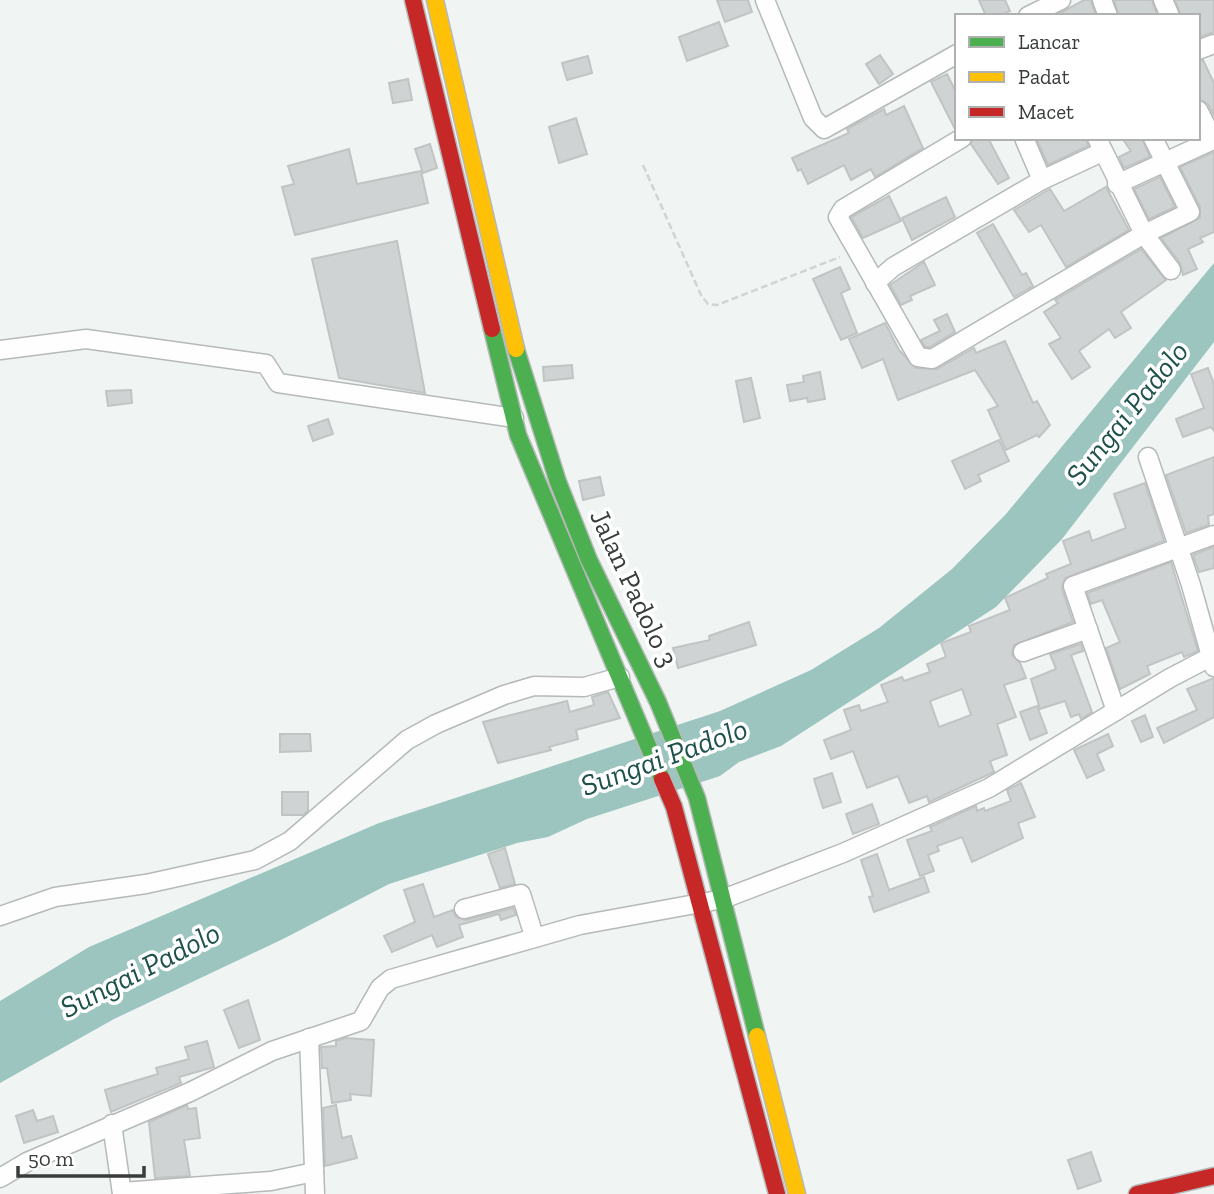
<svg xmlns="http://www.w3.org/2000/svg" width="1214" height="1194" viewBox="0 0 1214 1194" font-family="'Zilla Slab',serif">
	<style>
		.water { fill: #9bc5be }
		.building { fill: #d0d3d3; stroke: #c0c4c3; stroke-width: 2; fill-rule: evenodd }
		.lines { fill: none; stroke-linecap: round; stroke-linejoin: round }
		.street-casing { stroke: #b6b9b9; stroke-width: 21 }
		.fast-casing { stroke: #b6b9b9; stroke-width: 19 }
		.slow-casing { stroke: #b6b9b9; stroke-width: 19 }
		.jam-casing { stroke: #b6b9b9; stroke-width: 19 }
		.path { stroke: #d2d3d3; stroke-width: 2.5; stroke-dasharray: 7 3.5; stroke-linecap: butt }
		.street { stroke: #fdfefd; stroke-width: 18 }
		.fast { stroke: #4caf50; stroke-width: 16 }
		.slow { stroke: #ffc107; stroke-width: 16 }
		.jam { stroke: #c62828; stroke-width: 16 }
		.labels { text-anchor: middle; dominant-baseline: central; stroke-width: 7; stroke-linejoin: round; paint-order: stroke }
		.street-label { font-size: 28px; fill: #383c3b; stroke: #fff }
		.water-label { font-size: 30px; font-style: italic; fill: #1e514a; stroke: #fff }
	</style>
	<rect width="100%" height="100%" fill="#f0f5f4"/>
	<polygon class="water" points="1214,263 1214,342 1062,539 996,607 781,746 739,762 720,776 587,819 548,837 517,843 389,884 283,939 114,1019 0,1083 0,1001 89,947 379,823 720,711 811,670 879,628 952,569 1006,514"/>
	<g class="building">
		<polygon points="717,0 748,0 752,12 725,22"/>
		<polygon points="979,0 1005,0 1010,11 998,16 986,16"/>
		<polygon points="1084,0 1091,0 1096,16 1055,16"/>
		<polygon points="1114,0 1152,0 1157,16 1119,16"/>
		<polygon points="1175,0 1214,0 1214,32 1198,38 1198,16 1181,16"/>
		<polygon points="719,22 728,46 687,61 679,37"/>
		<polygon points="880,55 893,74 879,84 866,64"/>
		<polygon points="588,56 592,73 567,80 562,63"/>
		<polygon points="1203,60 1214,83 1214,116 1208,104 1198,99 1198,61"/>
		<polygon points="947,74 957,94 955,129 931,82"/>
		<polygon points="408,79 412,100 393,103 389,83"/>
		<polygon points="904,106 923,148 875,177 871,169 851,180 844,165 808,184 801,169 798,171 792,158 849,133 847,129 884,109 886,115"/>
		<polygon points="576,118 587,154 559,163 549,127"/>
		<polygon points="973,138 988,138 1009,178 998,184 971,144"/>
		<polygon points="1036,138 1086,138 1088,146 1048,165"/>
		<polygon points="1122,138 1142,138 1150,157 1124,168 1119,157 1131,151"/>
		<polygon points="430,144 437,168 423,173 415,149"/>
		<polygon points="349,149 357,184 421,171 428,203 295,235 282,187 294,184 288,166"/>
		<polygon points="1214,152 1214,232 1200,238 1203,242 1188,249 1197,269 1183,275 1180,263 1161,238 1200,218 1200,207 1180,167"/>
		<polygon points="1160,177 1175,207 1149,219 1134,189"/>
		<polygon points="1106,187 1129,230 1066,267 1041,225 1029,232 1014,210 1050,189 1064,211"/>
		<polygon points="889,196 901,221 863,238 851,217"/>
		<polygon points="946,197 955,217 912,240 902,218"/>
		<polygon points="993,224 1022,275 1026,273 1033,286 1014,297 977,233"/>
		<polygon points="397,241 425,393 339,378 312,259"/>
		<polygon points="1141,249 1166,280 1121,312 1131,328 1115,338 1109,329 1079,351 1090,367 1072,379 1049,344 1061,338 1044,312 1058,303 1055,300"/>
		<polygon points="924,262 935,285 910,296 912,300 901,305 890,285"/>
		<polygon points="840,267 850,289 841,293 857,333 841,340 813,279"/>
		<polygon points="947,314 955,332 930,347 925,347 921,340 940,331 934,320"/>
		<polygon points="885,323 899,350 916,368 937,369 974,348 976,353 1005,341 1033,403 1037,401 1050,425 1039,437 1037,435 1006,450 988,410 998,406 975,370 898,400 883,359 862,368 849,339"/>
		<polygon points="572,365 573,378 544,381 543,367"/>
		<polygon points="1208,368 1214,384 1214,431 1211,427 1183,437 1176,419 1204,408 1191,374"/>
		<polygon points="820,372 825,399 808,402 807,398 790,401 787,385 804,382 803,376"/>
		<polygon points="751,378 760,418 744,422 736,381"/>
		<polygon points="131,390 132,403 108,406 106,391"/>
		<polygon points="328,419 333,434 313,441 308,426"/>
		<polygon points="999,440 1009,461 978,475 981,481 965,489 952,461"/>
		<polygon points="1214,457 1214,514 1208,516 1209,525 1186,533 1166,475"/>
		<polygon points="600,477 604,495 583,500 579,481"/>
		<path d="M 1145,483 L 1164,541 L 1065,578 L 1062,589 L 1073,622 L 1014,645 L 1012,655 L 1020,663 L 1026,678 L 1004,685 L 1016,717 L 997,724 L 1007,755 L 990,761 L 994,772 L 929,802 L 927,796 L 909,803 L 898,776 L 867,788 L 853,751 L 831,759 L 824,740 L 851,730 L 844,710 L 859,705 L 861,711 L 888,702 L 881,685 L 902,677 L 904,681 L 930,672 L 927,664 L 946,657 L 941,643 L 971,632 L 969,626 L 1010,610 L 1005,598 L 1048,578 L 1046,574 L 1071,564 L 1063,541 L 1089,531 L 1092,541 L 1126,528 L 1114,494 ZM 962,689 L 971,715 L 939,727 L 930,701 Z"/>
		<polygon points="1214,547 1214,568 1199,572 1193,555"/>
		<polygon points="1171,562 1198,651 1184,657 1182,652 1147,666 1150,674 1120,689 1106,648 1120,642 1102,600 1091,604 1087,593"/>
		<polygon points="749,622 756,645 678,668 673,648 710,640 709,636"/>
		<polygon points="1081,644 1083,651 1071,655 1092,712 1081,719 1079,714 1071,717 1065,701 1040,709 1031,679 1056,669 1050,654"/>
		<polygon points="1214,678 1214,717 1164,743 1157,728 1197,710 1187,689"/>
		<polygon points="608,692 620,718 576,730 578,739 549,747 551,750 498,763 483,722 567,701 570,712 594,705 592,697"/>
		<polygon points="1037,706 1047,733 1030,740 1020,712"/>
		<polygon points="1145,715 1153,737 1141,742 1132,721"/>
		<polygon points="280,734 310,734 311,751 280,752"/>
		<polygon points="1108,734 1113,746 1097,754 1104,770 1087,778 1074,750"/>
		<polygon points="832,773 841,802 823,808 814,779"/>
		<polygon points="1021,783 1035,817 1018,823 1023,838 972,862 962,837 937,846 939,851 928,855 934,871 920,876 907,840 932,831 930,827 976,806 977,811 984,808 985,811 1011,801 1007,790"/>
		<polygon points="282,792 308,792 308,811 303,815 282,815"/>
		<polygon points="872,804 879,824 853,834 846,814"/>
		<polygon points="505,848 515,884 500,888 488,854"/>
		<polygon points="877,854 889,890 924,877 929,892 874,912 869,897 873,896 861,860"/>
		<polygon points="423,884 434,917 453,910 456,917 466,920 513,908 516,915 501,920 499,914 459,925 463,937 437,947 432,935 392,952 384,936 415,922 404,890"/>
		<polygon points="248,1000 260,1040 239,1048 224,1010"/>
		<polygon points="345,1038 374,1040 371,1096 350,1094 351,1100 332,1103 327,1068 322,1068 321,1047 336,1046 336,1041"/>
		<polygon points="207,1041 214,1067 179,1077 181,1083 111,1112 105,1090 158,1074 156,1068 189,1059 185,1047"/>
		<polygon points="187,1105 188,1109 196,1108 200,1138 184,1140 190,1176 155,1178 149,1122"/>
		<polygon points="336,1105 342,1138 351,1136 357,1158 325,1166 323,1108"/>
		<polygon points="33,1110 37,1121 53,1116 58,1132 24,1143 16,1116"/>
		<polygon points="1091,1152 1101,1181 1078,1189 1068,1160"/>
	</g>
	<g class="lines">
		<g class="street-casing">
			<g id="street">
				<polyline points="765,0 813,118 824,129 957,54"/>
				<polyline points="1102,0 1108,16"/>
				<polyline points="1163,0 1170,16"/>
				<polyline points="1028,16 1061,0"/>
				<polyline points="1198,50 1214,44"/>
				<polyline points="1198,110 1214,141"/>
				<polyline points="962,138 843,209 838,217 918,357 932,359 1144,234 1190,212 1153,138"/>
				<polyline points="1024,138 1042,180"/>
				<polyline points="1097,138 1144,234 1171,270"/>
				<polyline points="1117,184 1213,140"/>
				<polyline points="875,283 893,267 1042,180 1102,152"/>
				<polyline points="0,350 86,339 266,364 278,383 514,418"/>
				<polyline points="1148,457 1191,585 1214,667"/>
				<polyline points="1023,652 1088,629"/>
				<polyline points="1116,711 1073,586 1214,535"/>
				<polyline points="464,909 521,894 534,936"/>
				<polyline points="0,916 55,897 146,884 255,860 290,841 407,740 436,724 504,695 534,686 584,687 620,677"/>
				<polyline points="309,1038 315,1194"/>
				<polyline points="112,1124 122,1194"/>
				<polyline points="0,1178 27,1162 190,1092 272,1051 361,1021 380,988 391,979 580,925 723,899 843,853 989,788 1170,678 1214,655"/>
				<polyline points="122,1192 271,1181 314,1172"/>
			</g>
		</g>
		<g class="fast-casing">
			<g id="fast">
				<polyline points="492,329 518,435 662,779"/>
				<polyline points="516,349 558,482 589,560 658,702 697,798 757,1036"/>
			</g>
		</g>
		<g class="slow-casing">
			<g id="slow">
				<polyline points="435,0 516,349"/>
				<polyline points="757,1036 797,1194"/>
			</g>
		</g>
		<g class="jam-casing">
			<g id="jam">
				<polyline points="413,0 492,329"/>
				<polyline points="662,779 674,807 777,1194"/>
				<polyline points="1137,1194 1214,1176"/>
			</g>
		</g>
		<polyline class="path" points="643,165 701,295 708,304 717,305 840,257"/>
		<use href="#street" class="street"/>
		<use href="#fast" class="fast"/>
		<use href="#slow" class="slow"/>
		<use href="#jam" class="jam"/>
	</g>
	<g class="labels">
		<g class="street-label">
			<text transform="translate(634 588) rotate(65)">Jalan Padolo 3</text>
		</g>
		<g class="water-label">
			<text transform="translate(1127 413) rotate(-51)">Sungai Padolo</text>
			<text transform="translate(664 757) rotate(-20)">Sungai Padolo</text>
			<text transform="translate(140 970) rotate(-27)">Sungai Padolo</text>
		</g>
	</g>
	<rect x="955" y="14" width="245" height="126" fill="#ffffff" stroke="#afb1b1" stroke-width="2"/>
	<rect x="969" y="37" width="35" height="10" fill="#4caf50" stroke="#afb1b1" stroke-width="2"/>
	<text x="1018" y="49" font-size="21" fill="#383c3b">Lancar</text>
	<rect x="969" y="72" width="35" height="10" fill="#ffc107" stroke="#afb1b1" stroke-width="2"/>
	<text x="1018" y="84" font-size="21" fill="#383c3b">Padat</text>
	<rect x="969" y="107" width="35" height="10" fill="#c62828" stroke="#afb1b1" stroke-width="2"/>
	<text x="1018" y="119" font-size="21" fill="#383c3b">Macet</text>
	<path d="M18 1166v10h126v-10" fill="none" stroke="#383c3b" stroke-width="3.5"/>
	<text x="28" y="1166" font-size="21" fill="#383c3b" stroke="#ffffff" stroke-width="5" paint-order="stroke">50 m</text>
</svg>
